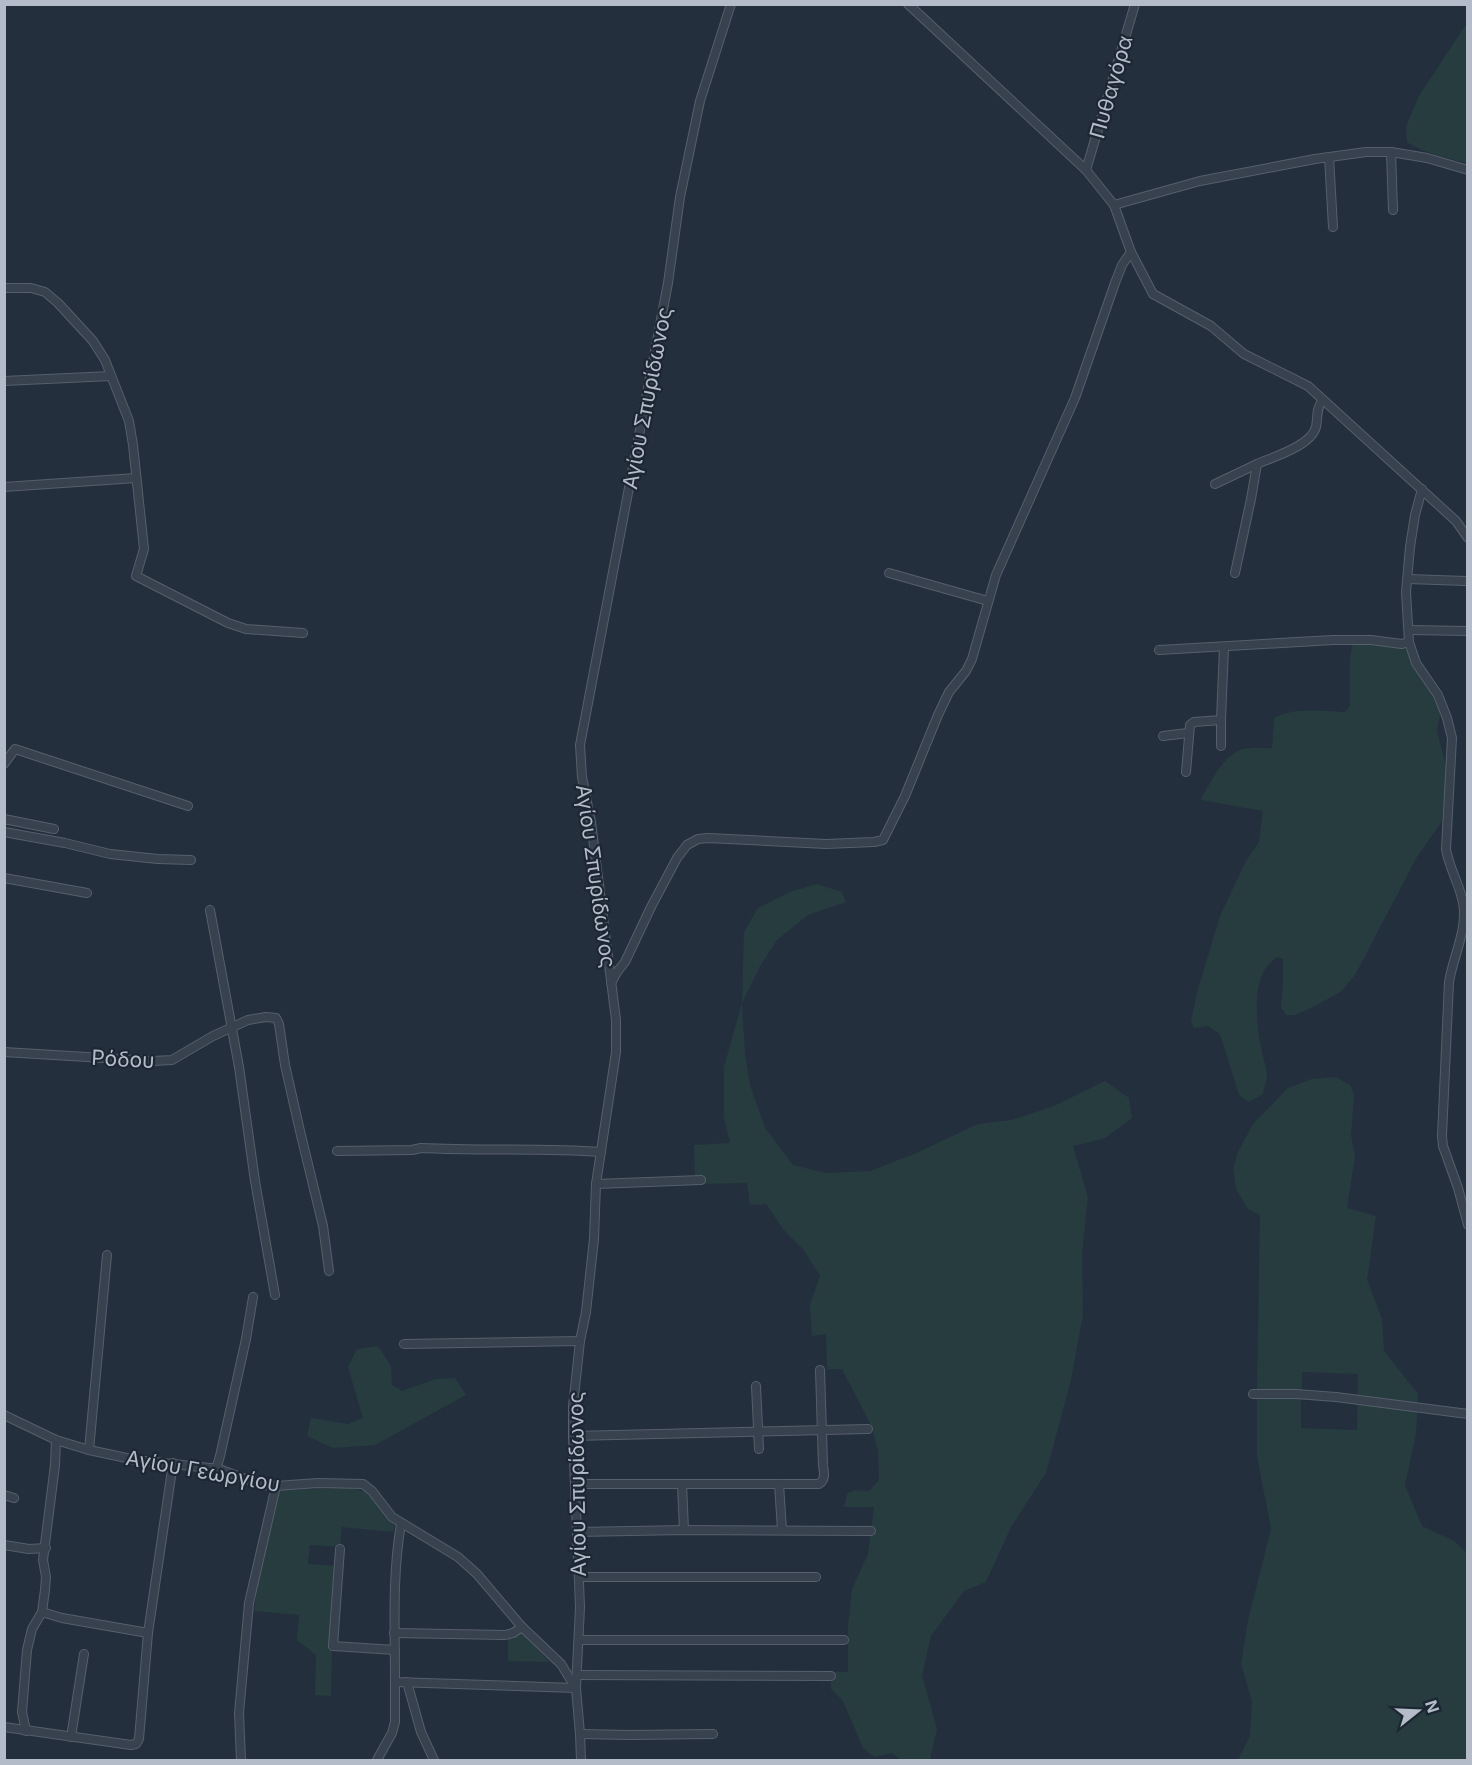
<svg xmlns="http://www.w3.org/2000/svg" width="1472" height="1765" viewBox="0 0 1472 1765" font-family="Inter,sans-serif">
<style>
.green{fill:#263c3f}
.lines{fill:none;stroke-linecap:round;stroke-linejoin:round}
.minor-casing{stroke:#565f6c;stroke-width:10}
.minor{stroke:#38414e;stroke-width:8}
.labels{text-anchor:middle;dominant-baseline:central;stroke-width:4.5;stroke-linejoin:round;paint-order:stroke}
.street-label{font-size:21px;fill:#b4bcc9;stroke:#1d2633}
</style>
<rect width="100%" height="100%" fill="#242f3e"/>
<!-- green -->
<g class="green">
<path d="M1467 23V163C1446 158 1426 154 1407 142L1406 126 1419 96Z"/>
<path d="M1353 642 1382 644 1406 648 1414 666 1434 693 1441 710 1437 730 1447 771 1442 821 1417 857 1355 975 1342 991 1315 1006 1295 1015H1286L1281 1007 1283 987V959L1278 957C1251 971 1256 1017 1260 1043 1262 1054 1266 1065 1267 1076 1267 1081 1264 1088 1263 1094L1249 1102 1239 1095 1220 1034 1208 1026 1194 1028 1191 1022 1197 992 1220 916 1246 861 1259 842 1263 811 1201 800C1209 784 1224 754 1243 749 1252 747 1263 749 1272 748L1274 718C1294 707 1322 711 1345 712L1350 706V658Z"/>
<path d="M817 884 842 892 846 902 808 915 777 940 760 966 742 1003 745 1054 750 1085 765 1128 793 1165 826 1173 870 1171 914 1154 978 1124 1012 1120 1054 1106 1105 1081 1129 1098 1132 1118 1105 1138 1073 1146 1088 1197 1082 1255 1083 1315 1071 1380 1046 1473 1011 1527 986 1582 964 1591 931 1636 922 1675 937 1729 930 1760H901L892 1753 874 1757 863 1748 843 1701 831 1689V1672H848V1625L852 1589 868 1554 874 1507H844L847 1494 855 1490 869 1491 879 1480 878 1451 871 1425 842 1369H827L826 1334 812 1336 810 1304 820 1276 803 1249 783 1229 766 1204 750 1205 747 1183 695 1184 694 1145 730 1143 724 1118V1067L742 1003 744 932 758 908 790 892Z"/>
<path d="M1336 1077 1350 1085 1354 1096 1351 1135 1355 1156 1347 1208 1376 1216 1367 1280 1382 1319 1384 1351 1418 1394 1416 1434 1405 1485 1422 1526 1454 1541 1467 1553V1760H1238L1250 1736 1252 1701 1241 1664 1248 1620 1271 1529 1257 1456V1398L1301 1397V1428L1357 1430 1358 1374 1302 1372V1389L1257 1390 1260 1215 1248 1209 1236 1189 1233 1169 1238 1152 1253 1124 1288 1088 1312 1079Z"/>
<path d="M378 1346 391 1366 392 1385 402 1391 436 1379 455 1378 466 1395 375 1445 333 1448 307 1436 311 1418 348 1424 363 1418 348 1367 357 1349Z"/>
<path d="M352 1488 365 1492 378 1504 384 1515 395 1525 393 1532 342 1527 340 1547 310 1545 308 1564 338 1566 333 1614 331 1696 315 1695 316 1655 297 1640 299 1615 254 1611 258 1582 280 1490Z"/>
<path d="M522 1633 550 1662 508 1661V1638Z"/>
</g>
<g class="lines">
<!-- minor casing -->
<g class="minor-casing">
<g id="minor">
<path d="M908 4 1086 170 1114 205 1131 252 1153 294 1211 326 1244 354 1308 386 1456 521 1468 538"/>
<path d="M1391 152 1393 210"/>
<path d="M1329 157 1333 227"/>
<path d="M1086 170 1135 4"/>
<path d="M1114 205 1200 181 1315 159 1366 152H1391L1427 158 1468 170"/>
<path d="M4 288H31L45 292 58 303 93 341 105 360 129 421 133 445 144 549 136 576 228 623 246 629 303 633"/>
<path d="M4 381 111 376"/>
<path d="M1215 484 1257 464"/>
<path d="M4 487 136 478"/>
<path d="M1422 489 1415 515 1410 547 1406 592 1409 642 1416 663 1438 695 1447 718 1452 738 1446 849C1449 868 1460 885 1463 903 1468 929 1453 957 1449 982L1442 1136 1443 1146 1458 1188 1468 1225"/>
<path d="M889 573 988 601"/>
<path d="M1235 573 1251 499 1257 464C1273 457 1311 446 1316 427 1318 417 1316 407 1323 400"/>
<path d="M1408 579 1466 581"/>
<path d="M1409 630 1467 631"/>
<path d="M1159 650 1333 640H1371L1402 644 1409 642"/>
<path d="M1163 736 1188 733"/>
<path d="M1221 746V720"/>
<path d="M4 764 15 749 188 806"/>
<path d="M1186 772 1190 725 1194 722 1221 720 1224 647"/>
<path d="M4 819 54 829"/>
<path d="M4 832 65 843 110 854 158 859 191 860"/>
<path d="M4 878 87 893"/>
<path d="M210 910 239 1067 255 1181 275 1295"/>
<path d="M611 983 617 972 625 962 651 907 677 858 687 845 698 839 708 838 826 844 874 842 883 840 905 796 938 715 949 692 966 671 972 659 996 575 1075 398 1115 283 1122 265 1131 252"/>
<path d="M4 1052 153 1061 172 1060 213 1036 248 1020 266 1017 276 1018 279 1024 285 1065 300 1131 323 1226 329 1271"/>
<path d="M337 1151 412 1150 421 1148C481 1151 541 1148 601 1152"/>
<path d="M596 1184 701 1180"/>
<path d="M404 1344 580 1341"/>
<path d="M756 1386 759 1449"/>
<path d="M1253 1394H1296L1336 1397 1468 1414"/>
<path d="M4 1415 56 1440 89 1450 136 1460 219 1469 262 1485 276 1486 318 1483 363 1484 372 1491 392 1517 458 1557 477 1574 522 1627 561 1664 575 1687"/>
<path d="M573 1436 868 1429"/>
<path d="M89 1450 107 1255"/>
<path d="M216 1469 220 1456 246 1339 253 1297"/>
<path d="M575 1484H819C826 1479 824 1473 823 1465L820 1370"/>
<path d="M682 1484 684 1530"/>
<path d="M779 1484 782 1530"/>
<path d="M4 1495 14 1498"/>
<path d="M401 1524C392 1576 395 1629 395 1682L576 1688"/>
<path d="M577 1532 684 1530 871 1531"/>
<path d="M4 1545 29 1549 46 1548"/>
<path d="M340 1549 333 1646 395 1650"/>
<path d="M579 1577H816"/>
<path d="M42 1612 62 1618 148 1633"/>
<path d="M394 1633 505 1635 513 1633 522 1627"/>
<path d="M579 1640H844"/>
<path d="M577 1675 831 1676"/>
<path d="M407 1682 421 1732 434 1760"/>
<path d="M4 1727 131 1745 136 1744 139 1739 148 1633 173 1463"/>
<path d="M26 1731 22 1712 27 1650 32 1629 42 1612 45 1590 46 1577 43 1560 55 1465 56 1440"/>
<path d="M580 1734 629 1735 713 1734"/>
<path d="M71 1737 84 1654"/>
<path d="M241 1760 239 1713 249 1603 276 1486"/>
<path d="M377 1760 392 1733 395 1722V1682"/>
<path d="M581 1760 580 1734 576 1688 580 1607 573 1436V1406L580 1341 586 1312 594 1239 596 1184 616 1052V1020L591 822 582 777 580 745 668 283 680 197 700 101 731 4"/>
</g>
</g>
<!-- minor -->
<use href="#minor" class="minor"/>
</g>
<g class="labels">
<!-- street labels -->
<g class="street-label">
<text transform="translate(1111 87) rotate(-74)">Πυθαγόρα</text>
<text transform="translate(647 398) rotate(-79)">Αγίου Σπυρίδωνος</text>
<text transform="translate(596 876) rotate(82)">Αγίου Σπυρίδωνος</text>
<text transform="translate(123 1059) rotate(3)">Ρόδου</text>
<text transform="translate(203 1471) rotate(10)">Αγίου Γεωργίου</text>
<text transform="translate(577 1484) rotate(-91)">Αγίου Σπυρίδωνος</text>
</g>
</g>
<!-- border -->
<rect width="1472" height="1765" fill="none" stroke="#b4bcc9" stroke-width="12"/>
<!-- north arrow -->
<g transform="translate(1418 1711) rotate(72)" stroke="#1d2633" stroke-width="4.5" paint-order="stroke">
<path d="M0-4.5L10 22L0 15L-10 22Z" fill="#b4bcc9"/>
<text y="-9" font-size="16" font-weight="bold" text-anchor="middle" fill="#b4bcc9">N</text>
</g>
</svg>
